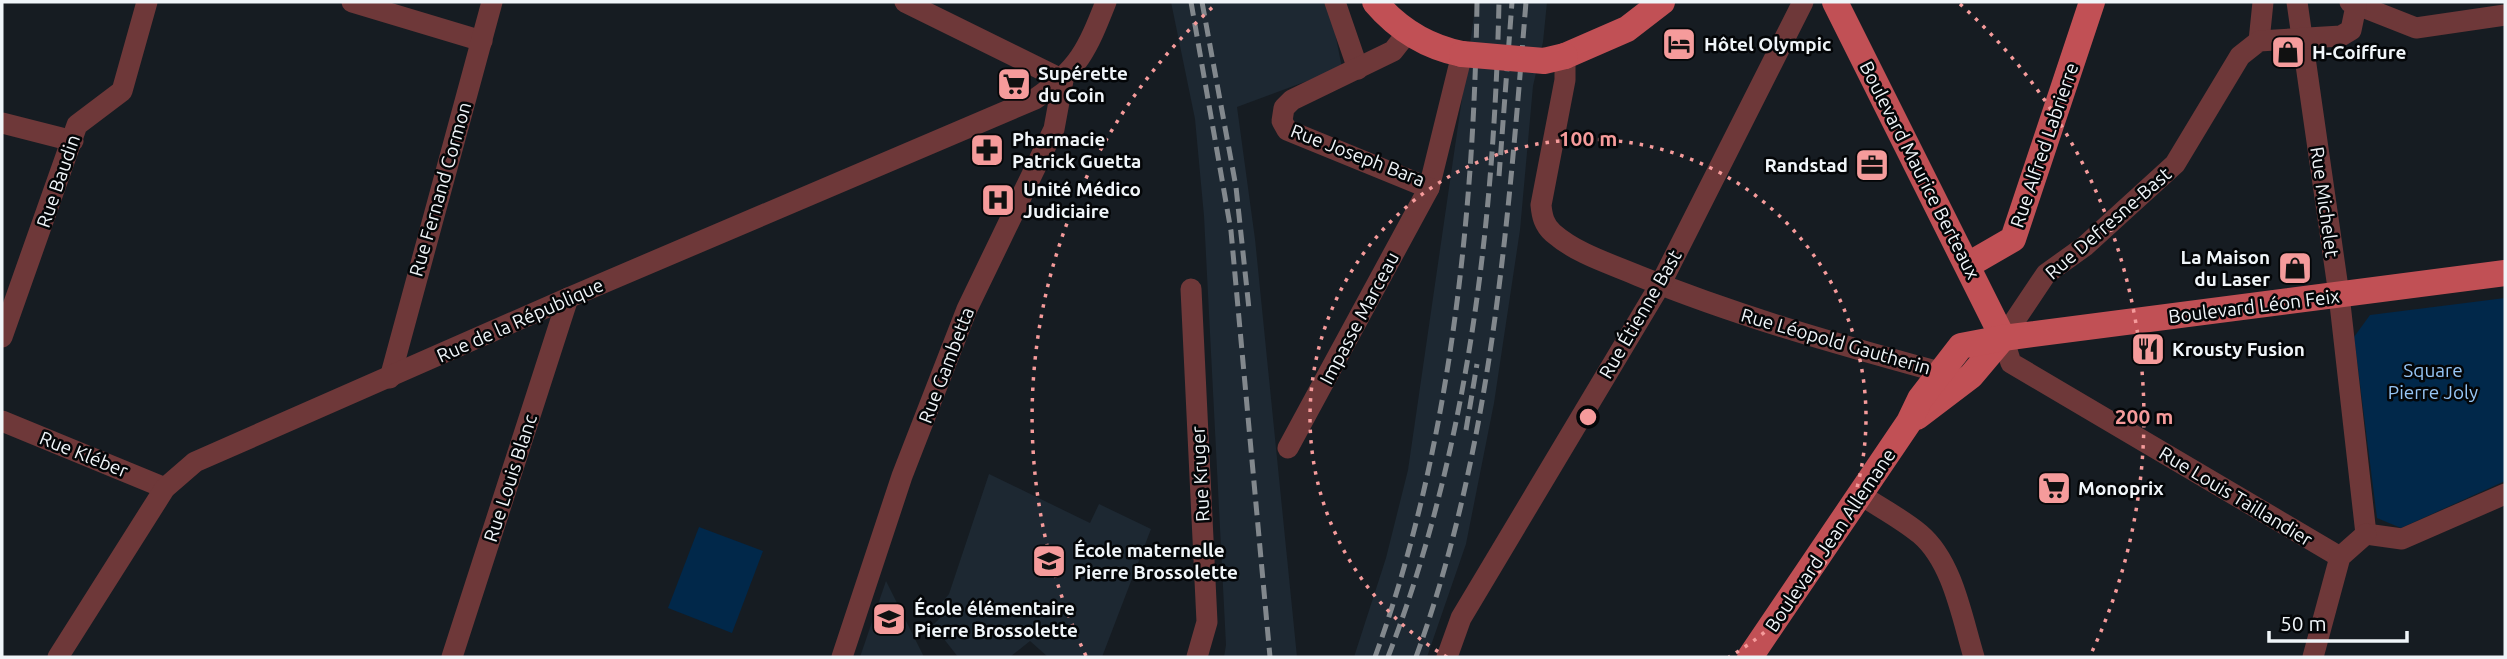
<svg xmlns="http://www.w3.org/2000/svg" width="2507" height="659" viewBox="0 0 2507 659" font-family="Ubuntu,sans-serif">
<style>
.built{fill:#1d2832}
.green{fill:#01284a}
.lines{fill:none;stroke-linecap:round;stroke-linejoin:round}
.minor{stroke:#6e3839;stroke-width:21}
.major{stroke:#c15055;stroke-width:26}
.rail{stroke:#82888d;stroke-width:5;stroke-dasharray:14 7;stroke-linecap:butt}
.major-bridge{stroke:#c15055;stroke-width:26}
.ring{fill:none;stroke:#f59b9b;stroke-width:3.5;stroke-dasharray:3.5 7}
.labels{text-anchor:middle;dominant-baseline:central;stroke-width:5;stroke-linejoin:round;paint-order:stroke}
.poi-label{font-size:19px;font-weight:bold;fill:#f0f5f9;stroke:#040608;text-anchor:start}
.street-label{font-size:19px;fill:#f0f5f9;stroke:#040608}
.park-label{font-size:19px;fill:#97c6f6;stroke:#040608}
.centre{fill:#f59b9b;stroke:#040608;stroke-width:3.5}
.ring-label{font-size:21px;text-anchor:middle;font-weight:bold;fill:#f59b9b;stroke:#040608;stroke-width:5;stroke-linejoin:round;paint-order:stroke}
</style>
<rect width="100%" height="100%" fill="#161c22"/>
<!-- built -->
<g class="built">
<path d="M1171 2H1329L1342 68 1237 107 1255 239 1297 657H1224L1226 645 1204 216 1195 119Z"/>
<path d="M1476 2H1547L1543 42 1533 86 1520 230 1494 403 1466 544 1427 657H1354L1386 558 1408 470Z"/>
<path d="M989 474 1090 523 1099 504 1151 529 1102 657H1048L1030 641 1010 657H958L933 625 940 618 936 609 949 594Z"/>
<path d="M886 581 924 657H860Z"/>
</g>
<!-- green -->
<g class="green">
<path d="M2505 298V481L2401 528 2377 518 2354 337 2370 315Z"/>
<path d="M699 527 763 551 732 633 668 608Z"/>
</g>
<g class="lines">
<!-- minor -->
<g class="minor">
<path d="M352 2 482 41"/>
<path d="M905 2 1063 80"/>
<path d="M1335 2 1358 69"/>
<path d="M2297 2 2339 295 2366 534"/>
<path d="M2350 2 2416 28 2505 15"/>
<path d="M1408 32 1393 51 1292 100 1284 108 1282 121 1287 130 1429 188 1462 54"/>
<path d="M2259 41 2263 2"/>
<path d="M1565 56V80L1541 205C1542 216 1544 225 1553 233 1577 254 1611 264 1639 276 1737 316 1837 344 1939 372"/>
<path d="M2 123 73 141"/>
<path d="M1191 289 1207 622 1197 657"/>
<path d="M2 337 77 125 122 91 147 2"/>
<path d="M390 378 492 2"/>
<path d="M2 421 165 488"/>
<path d="M1288 448 1429 188"/>
<path d="M1861 495C1881 508 1902 519 1920 534 1953 562 1962 618 1974 657"/>
<path d="M2366 534 2402 539 2505 494"/>
<path d="M2340 557 2011 363 2003 338 2046 274 2085 246 2175 164 2240 56 2259 41 2341 36 2351 30 2356 6"/>
<path d="M58 657 165 488 195 462 568 298 1035 99C1079 69 1087 50 1106 2"/>
<path d="M452 657 568 298"/>
<path d="M842 657 902 476 967 309 1054 129 1063 80"/>
<path d="M1447 657 1461 618 1660 285 1803 2"/>
<path d="M2313 657 2340 557 2366 534"/>
</g>
<!-- major -->
<g class="major">
<path d="M1375 2C1398 29 1427 47 1462 54"/>
<path d="M1835 2 2003 338"/>
<path d="M1565 56 1627 29 1662 2"/>
<path d="M1968 265 2013 239 2092 2"/>
<path d="M1917 417 1971 376 2003 338"/>
<path d="M1750 657 1909 422 1920 399 1961 346 2003 338 2505 273"/>
</g>
<!-- rail -->
<g class="rail">
<path d="M1191 2 1231 231 1270 657"/>
<path d="M1202 2 1236 187 1249 309"/>
<path d="M1499 176 1512 2"/>
<path d="M1466 430 1477 364"/>
<path d="M1375 657C1449 454 1474 218 1477 2"/>
<path d="M1388 657C1468 450 1494 223 1499 2"/>
<path d="M1416 657C1492 448 1508 222 1526 2"/>
</g>
<!-- major-bridge -->
<path class="major-bridge" d="M1462 54 1544 61 1565 56"/>
</g>
<!-- distance rings -->
<g class="ring">
<path d="M1447 657A278 278 0 1 1 1729 657"/>
<path d="M1086 656A556 556 0 0 1 1216 4M1960 4A556 556 0 0 1 2090 656"/>
</g>
<!-- icons -->
<defs>
<g id="hotel-square" transform="scale(1.75)"><rect x="-9" y="-9" width="18" height="18" rx="4" fill="#f59b9b" stroke="#040608"/><path d="M-6-4.5h1.5V1H6V5H4.5V3h-9V5H-6ZM-4 0a1.8 1.8 0 1 1 3.6 0ZM.5 0V-2.5h3Q6-2.5 6 0Z" fill="#111"/></g>
<g id="shop-square" transform="scale(1.75)"><rect x="-9" y="-9" width="18" height="18" rx="4" fill="#f59b9b" stroke="#040608"/><path d="M-5-2.5h2.3a2.7 3.5 0 0 1 5.4 0H5L5.5 6h-11ZM-1.5-2.5h3a1.5 2.3 0 0 0-3 0Z" fill="#111"/></g>
<g id="supermarket-square" transform="scale(1.75)"><rect x="-9" y="-9" width="18" height="18" rx="4" fill="#f59b9b" stroke="#040608"/><path d="M-6-5.5h2.5l.6 2H6L4.5 2H-2.5L-4.4-4H-6ZM-1.5 3.2a1.3 1.3 0 1 0 .1 0ZM3 3.2a1.3 1.3 0 1 0 .1 0Z" fill="#111"/></g>
<g id="pharmacy-square" transform="scale(1.75)"><rect x="-9" y="-9" width="18" height="18" rx="4" fill="#f59b9b" stroke="#040608"/><path d="M-2-6h4v4h4v4h-4v4h-4v-4h-4v-4h4Z" fill="#111"/></g>
<g id="office-square" transform="scale(1.75)"><rect x="-9" y="-9" width="18" height="18" rx="4" fill="#f59b9b" stroke="#040608"/><path d="M-6-3h4V-5.5h4V-3h4V5H-6ZM-1-4.5V-3h2v-1.5ZM-6 0V1H6V0Z" fill="#111"/></g>
<g id="hospital-square" transform="scale(1.75)"><rect x="-9" y="-9" width="18" height="18" rx="4" fill="#f59b9b" stroke="#040608"/><path d="M-5-5h3v3.5h4V-5h3V5h-3V1.5h-4V5h-3Z" fill="#111"/></g>
<g id="restaurant-square" transform="scale(1.75)"><rect x="-9" y="-9" width="18" height="18" rx="4" fill="#f59b9b" stroke="#040608"/><path d="M-5-6h1v4h1v-4h1v4h1v-4h1v5L-1.5 .5V6h-2V.5L-5-1ZM5-6V6H3V1.5H1.5Q1.5-4 5-6Z" fill="#111"/></g>
<g id="school-square" transform="scale(1.75)"><rect x="-9" y="-9" width="18" height="18" rx="4" fill="#f59b9b" stroke="#040608"/><path d="M0-5L7-2L0 1L-7-2ZM-4 1L0 2.5L4 1V4Q0 6-4 4Z" fill="#111"/></g>
</defs>
<g fill-rule="evenodd">
<use href="#hotel-square" x="1679" y="44"/>
<use href="#shop-square" x="2288" y="52"/>
<use href="#supermarket-square" x="1014" y="84"/>
<use href="#pharmacy-square" x="987" y="150"/>
<use href="#office-square" x="1872" y="165"/>
<use href="#hospital-square" x="998" y="200"/>
<use href="#shop-square" x="2295" y="268"/>
<use href="#restaurant-square" x="2148" y="349"/>
<use href="#supermarket-square" x="2054" y="488"/>
<use href="#school-square" x="1049" y="561"/>
<use href="#school-square" x="889" y="619"/>
</g>
<g class="labels">
<!-- poi labels -->
<g class="poi-label">
<text x="1704" y="44">Hôtel Olympic</text>
<text x="2312" y="52">H-Coiffure</text>
<text x="1038" y="73">Supérette<tspan x="1038" dy="22">du Coin</tspan></text>
<text x="1012" y="139">Pharmacie<tspan x="1012" dy="22">Patrick Guetta</tspan></text>
<text x="1848" y="165" text-anchor="end">Randstad</text>
<text x="1023" y="189">Unité Médico<tspan x="1023" dy="22">Judiciaire</tspan></text>
<text x="2270" y="257" text-anchor="end">La Maison<tspan x="2270" dy="22">du Laser</tspan></text>
<text x="2172" y="349">Krousty Fusion</text>
<text x="2078" y="488">Monoprix</text>
<text x="1074" y="550">École maternelle<tspan x="1074" dy="22">Pierre Brossolette</tspan></text>
<text x="914" y="608">École élémentaire<tspan x="914" dy="22">Pierre Brossolette</tspan></text>
</g>
<!-- street labels -->
<g class="street-label">
<text transform="translate(2044 145) rotate(-71)">Rue Alfred Labrierre</text>
<text transform="translate(1358 155) rotate(21)">Rue Joseph Bara</text>
<text transform="translate(1920 170) rotate(63)">Boulevard Maurice Berteaux</text>
<text transform="translate(58 181) rotate(-71)">Rue Baudin</text>
<text transform="translate(440 189) rotate(-74)">Rue Fernand Cormon</text>
<text transform="translate(2325 202) rotate(82)">Rue Michelet</text>
<text transform="translate(2108 223) rotate(-41)">Rue Defresne-Bast</text>
<text transform="translate(2254 306) rotate(-7)">Boulevard Léon Feix</text>
<text transform="translate(1640 314) rotate(-60)">Rue Étienne Bast</text>
<text transform="translate(1359 318) rotate(-62)">Impasse Marceau</text>
<text transform="translate(520 320) rotate(-24)">Rue de la République</text>
<text transform="translate(1836 341) rotate(16)">Rue Léopold Gautherin</text>
<text transform="translate(946 365) rotate(-69)">Rue Gambetta</text>
<text transform="translate(84 454) rotate(22)">Rue Kléber</text>
<text transform="translate(1200 474) rotate(-93)">Rue Kruger</text>
<text transform="translate(510 478) rotate(-72)">Rue Louis Blanc</text>
<text transform="translate(2236 496) rotate(31)">Rue Louis Taillandier</text>
<text transform="translate(1830 540) rotate(-56)">Boulevard Jean Allemane</text>
</g>
<!-- park labels -->
<g class="park-label">
<text x="2433" y="370">Square<tspan x="2433" dy="22">Pierre Joly</tspan></text>
</g>
</g>
<circle cx="1588" cy="417" r="10" class="centre"/>
<g class="ring-label">
<text x="1588" y="146">100 m</text>
<text x="2144" y="424">200 m</text>
</g>
<!-- border -->
<rect width="2507" height="659" fill="none" stroke="#f0f5f9" stroke-width="7"/>
<!-- scale -->
<path d="M2269 631v10h138v-10" fill="none" stroke="#f0f5f9" stroke-width="3.5"/>
<text x="2280" y="631" font-size="21" fill="#f0f5f9" stroke="#040608" stroke-width="5" paint-order="stroke">50 m</text>
</svg>
